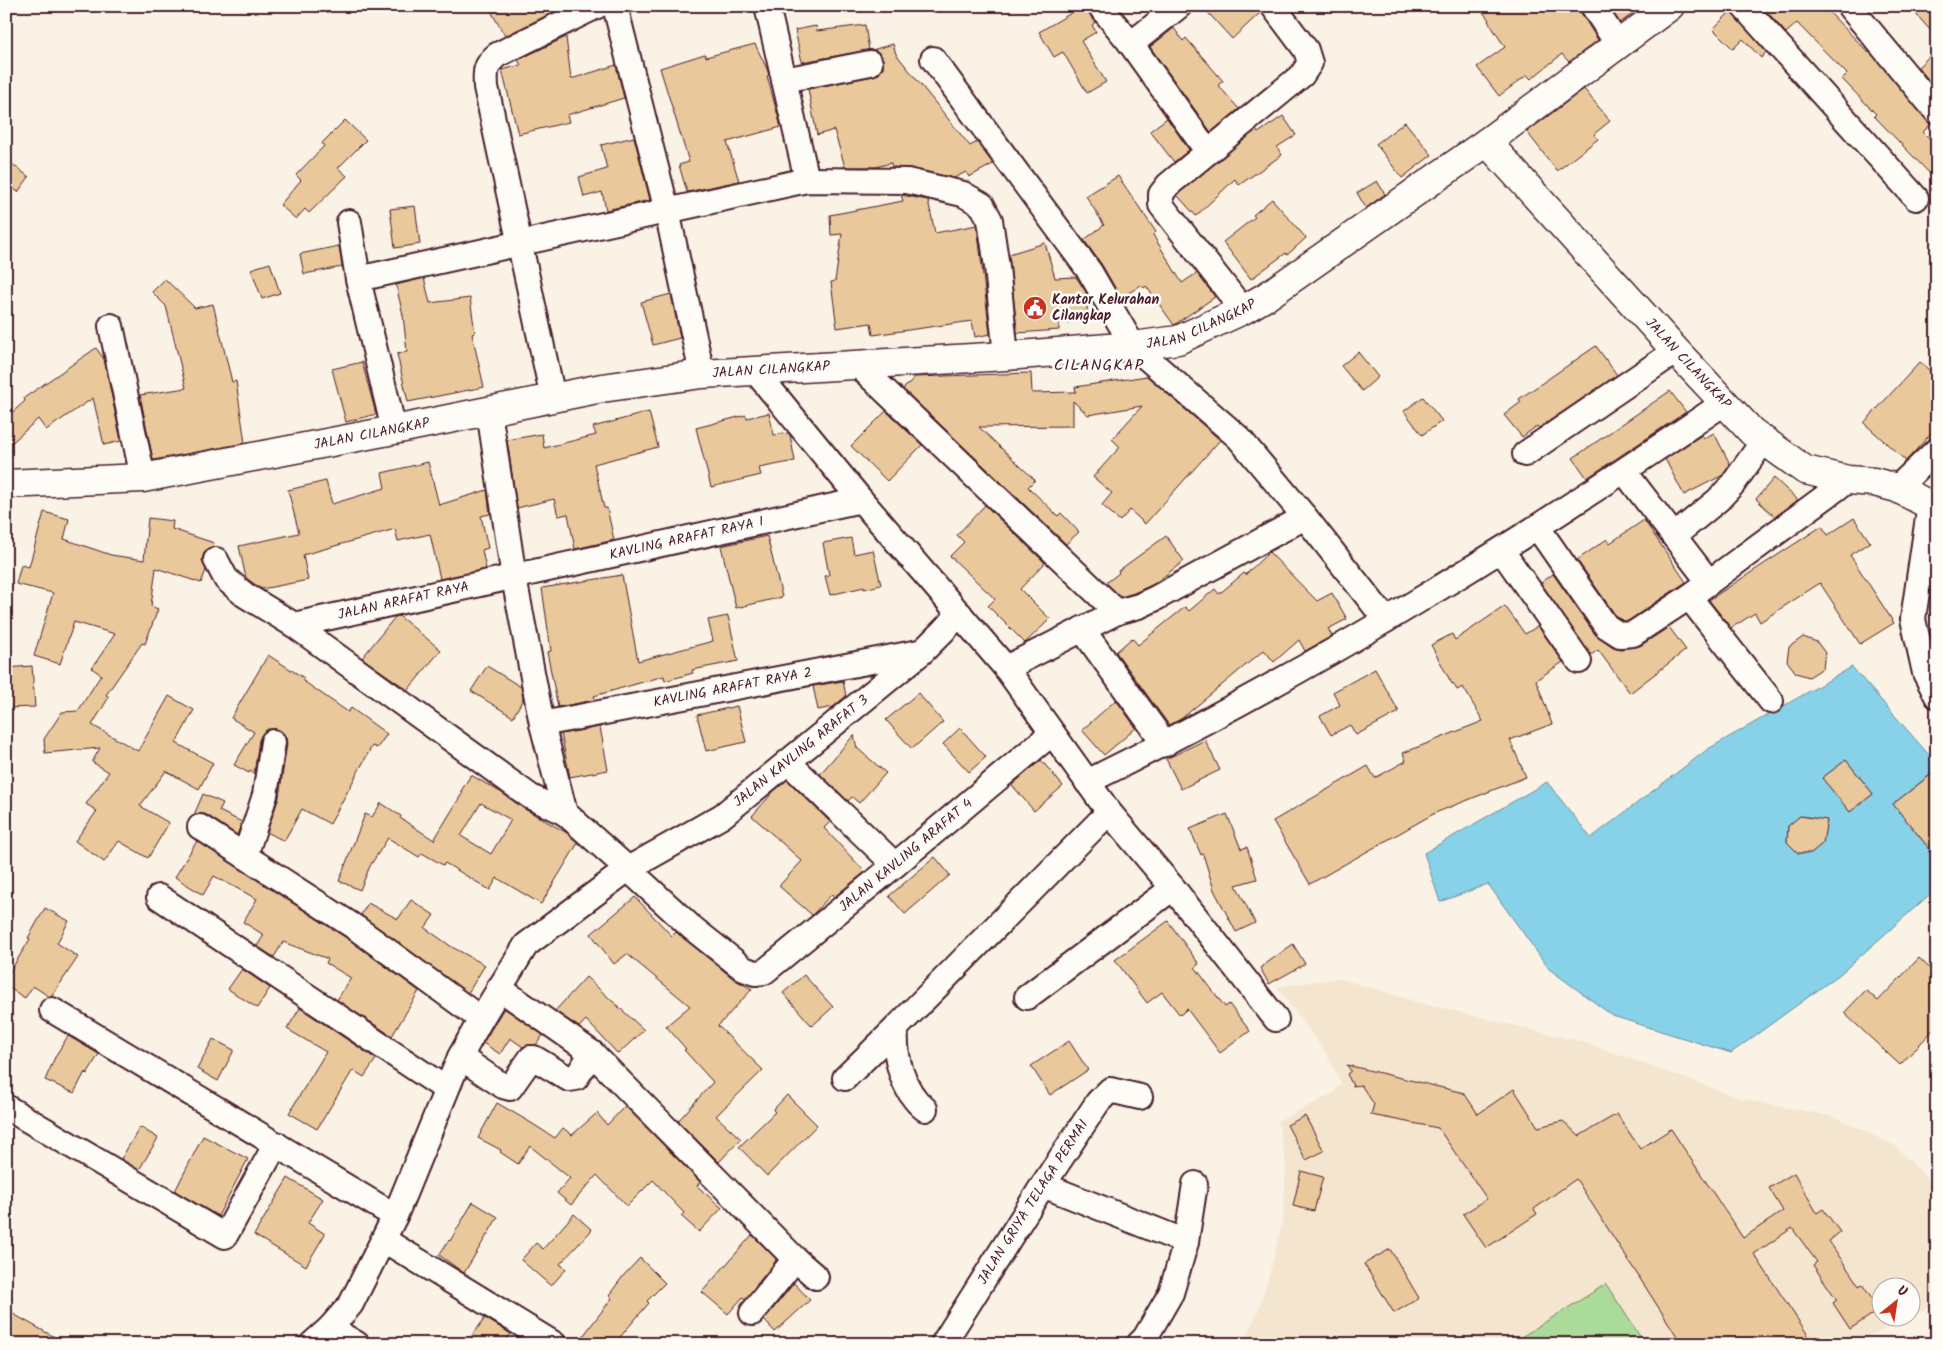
<svg xmlns="http://www.w3.org/2000/svg" width="1943" height="1350" viewBox="0 0 1943 1350" font-family="Kalam,sans-serif">
<style>
.built{fill:#f4e5cf}
.green{fill:#abdb9a;stroke:#7a7d62}
.water{fill:#88d2e9;stroke:#6f8a9d;fill-rule:evenodd}
.lines{fill:none;stroke-linecap:round;stroke-linejoin:round}
.stream{stroke:#6f8a9d;stroke-width:7}
.building{fill:#e9c89b;stroke:#4a1f2b;fill-rule:evenodd}
.minor-casing{stroke:#4a1f2b;stroke-width:28}
.tertiary-casing{stroke:#4a1f2b;stroke-width:31}
.minor{stroke:#fdfcf7;stroke-width:24}
.tertiary{stroke:#fdfcf7;stroke-width:28}
.labels{text-anchor:middle;dominant-baseline:central;stroke-width:5;stroke-linejoin:round;paint-order:stroke}
.poi-label{font-size:14px;font-weight:bold;fill:#4a1f2b;stroke:#fdfcf7;text-anchor:start}
.street-label{font-size:14px;fill:#4a1f2b;stroke:#fdfcf7}
.quarter-label{font-size:16px;letter-spacing:1px;fill:#4a1f2b;stroke:#fdfcf7}
</style>
<rect width="100%" height="100%" fill="#f9f2e5"/>
<filter id="ink" filterUnits="userSpaceOnUse"><feTurbulence type="fractalNoise" baseFrequency=".02" numOctaves="2"/><feDisplacementMap in="SourceGraphic" scale="10" xChannelSelector="R" yChannelSelector="G"/><feConvolveMatrix kernelMatrix="1 2 1 2 8 2 1 2 1" color-interpolation-filters="sRGB"/></filter>
<g filter="url(#ink)">
<!-- built -->
<path class="built" d="M1338 978 1417 1002 1583 1042 1743 1099 1835 1117 1895 1146 1937 1189V1302L1911 1317 1910 1288H1880V1318H1909L1852 1344H1645L1606 1284 1518 1339 1521 1344H1243L1257 1314 1271 1269 1283 1219 1286 1165 1278 1121 1334 1093 1341 1083 1326 1053 1277 987Z"/>
<!-- green -->
<path class="green" d="M1606 1284 1645 1344H1521L1518 1339Z"/>
<!-- water -->
<path class="water" d="M1852 667 1937 764V779L1932 773 1893 804 1928 847 1937 841V888L1840 974 1731 1053 1613 1016 1549 969 1488 884 1440 902 1424 853 1547 782 1591 838 1708 749ZM1846 760 1873 794 1850 812 1823 778ZM1800 816 1815 818 1825 830 1811 853H1798L1787 842 1788 826Z"/>
<g class="lines">
<!-- stream -->
<path class="stream" d="M1897 1344 1899 1343"/>
</g>
<!-- building -->
<g class="building">
<path d="M488 6H561L562 8 505 36Z"/>
<path d="M1083 6H1087L1089 14 1096 22 1092 25 1096 32 1081 41 1106 82 1087 93 1063 52 1054 57 1039 32Z"/>
<path d="M1202 6H1259L1261 12 1232 39Z"/>
<path d="M1478 6H1579L1581 13 1598 40 1569 62 1562 54 1531 79 1527 75 1499 96 1477 67 1505 47 1488 21 1489 20Z"/>
<path d="M1609 6H1643L1620 23Z"/>
<path d="M1762 6H1823L1869 53 1870 52 1931 124 1923 132 1937 146V181L1874 116 1876 114 1842 79 1847 74 1797 23 1786 33Z"/>
<path d="M1909 6H1937V38Z"/>
<path d="M1731 11 1766 52 1761 58 1743 39 1733 49 1713 29Z"/>
<path d="M865 25 869 50 802 62 795 30 816 26 817 31Z"/>
<path d="M1174 28 1183 41 1186 38 1223 81 1218 85 1239 109 1211 132 1150 47Z"/>
<path d="M566 37 571 79 616 65 624 98 567 115 569 122 518 134 502 70 521 65 518 60Z"/>
<path d="M755 44 767 69 769 75 767 76 781 127 727 142 739 181 687 192 679 165 689 162 660 68 705 54 706 57Z"/>
<path d="M893 44 896 54 970 146 977 142 993 164 969 177 966 172 954 178 910 168 892 167 891 163 876 167H845L834 130 817 135 808 89 873 76 879 74 883 68V60L880 54 872 50Z"/>
<path d="M1937 49V90L1918 67Z"/>
<path d="M1584 89 1610 121 1594 134 1598 139 1557 171 1527 132Z"/>
<path d="M1283 116 1296 135 1277 147 1282 155 1239 185 1235 179 1196 216 1177 195 1256 130 1258 133Z"/>
<path d="M1167 118 1189 150 1174 162 1150 131Z"/>
<path d="M345 120 366 140 338 168 347 176 309 213 305 209 296 219 280 205 301 180 296 175 324 146 322 143Z"/>
<path d="M1405 122 1432 155 1402 178 1376 144Z"/>
<path d="M634 137 650 200 606 210 602 192 584 197 579 177 607 169 601 145Z"/>
<path d="M6 159 29 177 18 192 6 183Z"/>
<path d="M1118 176 1156 232 1153 235 1182 283 1197 273 1215 297 1174 325 1146 286 1144 288 1141 285 1121 298 1102 265 1084 240 1104 225 1086 196Z"/>
<path d="M1377 181 1385 194 1366 208 1357 193Z"/>
<path d="M901 195 928 200 935 233 977 225 990 334 975 337 972 321 873 335 871 323 837 328 831 282 835 281 842 234 831 235 830 215 903 201Z"/>
<path d="M1272 199 1306 238 1287 255 1286 253 1251 279 1223 242 1255 217 1253 215Z"/>
<path d="M415 206 420 244 395 248 390 209Z"/>
<path d="M1045 243 1055 278 1076 277 1086 292 1088 321 1059 323V330L1017 333 1009 254Z"/>
<path d="M339 246 342 267 304 274 300 254Z"/>
<path d="M270 263 280 293 262 299 251 269Z"/>
<path d="M424 278 430 303 470 298 475 333 472 334 484 387 408 402 397 354 407 352 403 315 396 285Z"/>
<path d="M165 279 195 308 213 304 232 382 236 381 245 443 153 460 140 395 186 388 166 306 152 292Z"/>
<path d="M671 294 680 338 653 345 641 302Z"/>
<path d="M1596 346 1617 375 1539 428 1537 426 1522 437 1504 415 1521 402 1519 399Z"/>
<path d="M96 348 104 359 121 441 104 445 93 398 46 430 38 419 6 448V418L25 401 24 398Z"/>
<path d="M1358 352 1378 377 1362 391 1341 366Z"/>
<path d="M362 362 376 414 346 422 332 369Z"/>
<path d="M1920 362 1937 377V427L1906 461 1864 423Z"/>
<path d="M1031 373 1032 393 1076 392 1075 387 1147 376 1220 440 1145 524 1130 510 1120 521 1102 505 1112 493 1093 477 1120 447 1112 439 1142 406 1088 415 1073 401V426L979 427 1035 480 1028 487 1058 516 1061 513 1079 532 1066 544 903 389 915 377Z"/>
<path d="M1670 391 1686 412 1587 478 1573 458Z"/>
<path d="M1423 397 1442 421 1422 435 1404 411Z"/>
<path d="M886 411 922 445 887 481 851 446Z"/>
<path d="M649 412 658 447 594 464 604 508H607L614 540 575 549 568 514 558 516 554 499 517 508 507 440 542 434 544 448 596 435 593 427Z"/>
<path d="M769 413 774 435 788 433 790 435 795 461 759 468 761 475 711 487 696 428 746 415 747 418Z"/>
<path d="M1714 433 1730 464 1723 475 1684 495 1665 459 1702 435 1704 438Z"/>
<path d="M428 462 439 505 487 490 490 514 481 516 488 548 482 550 486 569 440 579 430 534 398 541 395 529 303 555 308 580 262 589 246 578 239 546 299 533 288 490 326 481 332 504 385 488 382 473Z"/>
<path d="M1774 478 1798 500 1775 517 1756 499Z"/>
<path d="M985 505 1045 563 1020 589 1050 619 1025 643 988 606 995 599 950 556 964 542 957 535Z"/>
<path d="M44 512 69 519 64 539 111 555 144 560 148 518 173 521 172 529 214 543 213 547 204 553 202 560 206 570 201 583 156 568 151 606 158 609 145 644 142 643 106 695 109 697 92 725 138 751 169 696 194 710 176 743 213 763 199 789 166 771 140 806 169 823 148 858 119 841 104 862 75 841 97 811 86 804 109 772 92 762 100 748 45 753 44 739 62 712 78 711 101 675 92 668 115 634 74 622 60 664 34 656 53 593 16 584 21 565 29 567Z"/>
<path d="M1854 518 1870 542 1850 555 1894 623 1860 644 1820 583 1760 622 1755 613 1731 628 1709 600 1822 526 1828 535Z"/>
<path d="M1644 520 1686 582 1628 621H1624L1616 616 1577 560 1607 539 1610 543Z"/>
<path d="M767 536 782 597 736 608 721 546Z"/>
<path d="M1166 536 1184 561 1154 584 1134 593 1121 597 1106 583 1119 573 1118 571Z"/>
<path d="M851 538 854 554 873 550 881 585 864 589V587L830 595 825 576 829 575 823 543Z"/>
<path d="M1269 552 1317 601 1332 593 1347 619 1328 629 1332 636 1305 651 1299 640 1274 662 1264 650 1181 719 1169 725 1116 652 1132 638 1138 645 1185 607 1189 611 1215 589 1219 594 1244 573 1245 575Z"/>
<path d="M1553 574 1595 634 1613 647 1621 649 1640 646 1669 627 1686 650 1630 693 1598 650 1591 655 1541 583Z"/>
<path d="M622 575 638 661 713 641 708 620 728 616 738 661 692 670 693 673 665 681 664 676 594 696 595 700 558 707 547 652 551 651 542 588Z"/>
<path d="M1505 606 1525 634 1538 626 1563 662 1536 680 1552 724 1510 740 1526 777 1435 813 1310 884 1273 821 1368 766 1375 778 1406 761 1403 753 1483 721 1463 687 1457 690 1453 683 1452 684 1431 645 1452 634 1455 640Z"/>
<path d="M399 616 441 650 408 690 362 658 395 617Z"/>
<path d="M1803 637 1817 642 1825 653 1823 668 1809 677 1796 673 1787 661 1789 647Z"/>
<path d="M268 655 304 678 302 680 348 712 351 708 387 734 377 748 372 746 330 824 302 809 284 841 267 832 279 797 287 744 286 737 282 732 276 729H268L263 733 259 740 254 774 250 771 249 773 234 765 254 732 231 718Z"/>
<path d="M32 666 35 707 6 708V668Z"/>
<path d="M487 666 521 687 523 699 513 717 471 691Z"/>
<path d="M1375 669 1399 712 1356 735 1350 725 1331 735 1320 716 1340 705 1333 692Z"/>
<path d="M843 681 846 696 833 707 818 710 813 686Z"/>
<path d="M918 693 943 722 912 749 886 720Z"/>
<path d="M1116 700 1136 728 1104 755 1082 730Z"/>
<path d="M737 706 746 742 706 751 697 715Z"/>
<path d="M600 727 608 770 570 777 561 734Z"/>
<path d="M960 728 986 757 969 772 943 744Z"/>
<path d="M854 735 857 748 886 773 859 803 852 797 848 801 820 774Z"/>
<path d="M1205 740 1220 770 1181 789 1166 759Z"/>
<path d="M1041 760 1063 786 1034 811 1012 785Z"/>
<path d="M1846 760 1873 794 1850 812 1822 778Z"/>
<path d="M1937 770V858L1893 804Z"/>
<path d="M471 775 502 793 523 808 567 833 578 843 541 904 497 878 490 890 445 863 443 865 422 853 419 857 388 838 370 866 360 890 339 881 365 814 372 817 381 803 401 816 400 818 434 840 463 792 461 791ZM481 803 511 820 491 854 461 836Z"/>
<path d="M787 780 830 822 824 828 865 872 834 897 832 894 812 915 779 886 802 861 752 816 774 791Z"/>
<path d="M203 794 223 803 219 811 242 822 237 835 207 815 200 813 194 815Z"/>
<path d="M1227 814 1241 849 1247 847 1257 879 1236 885 1255 923 1236 932 1214 890 1203 854 1201 855 1190 829Z"/>
<path d="M1800 816 1827 820 1823 843 1811 853H1798L1787 842 1788 826Z"/>
<path d="M197 841 348 939 419 991 392 1036 337 1000 351 978 326 963 328 959 283 942 274 957 257 946 264 935 243 922 257 899 214 876 203 895 175 877Z"/>
<path d="M935 857 950 875 905 914 889 896Z"/>
<path d="M635 897 672 936 676 932 735 980 752 989 718 1026 763 1070 716 1116 741 1139 719 1162 678 1121 713 1082 684 1050 686 1049 666 1026 690 1006 627 954 614 964 591 934Z"/>
<path d="M411 900 434 915 425 928 452 947 485 965 468 993 361 915 368 903 398 919Z"/>
<path d="M45 908 69 921 57 943 78 957 52 996 50 997 33 986 25 998 6 986V978L30 939 28 938Z"/>
<path d="M1168 921 1199 964 1195 967 1225 1007 1229 1004 1250 1031 1220 1053 1187 1009 1180 1015 1162 992 1147 1003 1115 960Z"/>
<path d="M1293 944 1305 964 1269 984 1260 968Z"/>
<path d="M1919 958 1937 975V1026L1900 1065 1844 1013 1866 990 1878 1001Z"/>
<path d="M242 969 270 988 257 1008 228 989Z"/>
<path d="M804 975 833 1007 812 1026 783 993Z"/>
<path d="M586 977 644 1030 618 1054 586 1020 579 1027 555 1011Z"/>
<path d="M300 1008 376 1059 364 1077 353 1070 317 1129 289 1113 326 1052 287 1029Z"/>
<path d="M504 1008 543 1035 536 1045 523 1047 510 1038 500 1054 483 1043Z"/>
<path d="M68 1036 99 1054 87 1074 85 1072 74 1093 45 1080 56 1055Z"/>
<path d="M213 1039 234 1050 218 1081 197 1069Z"/>
<path d="M1069 1041 1088 1070 1050 1095 1031 1066Z"/>
<path d="M1347 1065 1464 1093 1478 1114 1514 1089 1538 1127 1563 1121 1579 1136 1617 1114 1640 1149 1671 1129 1743 1238 1783 1211 1769 1188 1794 1173 1817 1213 1823 1209 1840 1232 1829 1241 1859 1286 1862 1284 1879 1310 1850 1329 1833 1303 1837 1300 1813 1265 1817 1262 1792 1228 1754 1254 1814 1344H1682L1576 1179 1534 1209 1537 1214 1486 1248 1463 1214 1487 1199 1438 1128 1371 1115 1374 1104 1361 1085 1353 1086 1347 1074 1351 1071Z"/>
<path d="M787 1095 817 1125 767 1176 739 1147 775 1112 773 1110Z"/>
<path d="M497 1103 528 1121 555 1138 563 1128 572 1135 597 1113 607 1125 625 1106 700 1182 697 1186 722 1208 699 1232 681 1216 684 1213 653 1180 627 1206 597 1175 571 1205 557 1193 570 1178 530 1146 518 1164 500 1152 501 1150 478 1138Z"/>
<path d="M1305 1116 1324 1151 1306 1160 1287 1125Z"/>
<path d="M140 1127 158 1138 139 1170 121 1159Z"/>
<path d="M203 1136 248 1159 218 1216 175 1191Z"/>
<path d="M1301 1171 1323 1177 1314 1211 1293 1206Z"/>
<path d="M288 1178 323 1199 308 1223 325 1234 306 1266 254 1235Z"/>
<path d="M473 1202 498 1217 464 1273 439 1255 449 1240 450 1241Z"/>
<path d="M574 1214 592 1230 560 1264 566 1269 551 1286 521 1260 536 1243 543 1249Z"/>
<path d="M752 1235 776 1259 775 1262 745 1299 743 1297 728 1314 702 1292Z"/>
<path d="M1390 1249 1419 1298 1394 1313 1364 1264Z"/>
<path d="M640 1258 665 1283 647 1301 649 1303 614 1344H577L612 1298 609 1295 624 1275Z"/>
<path d="M794 1283 810 1300 775 1332 764 1320Z"/>
<path d="M6 1310 67 1344H6Z"/>
<path d="M485 1318 511 1334 503 1344H466Z"/>
</g>
<g class="lines">
<!-- minor casing -->
<g class="minor-casing">
<g id="minor">
<path d="M615 6 667 211 702 374"/>
<path d="M767 6 807 180"/>
<path d="M1100 6 1131 44 1208 152 1168 185 1161 194V205L1243 310"/>
<path d="M1593 6 1618 45"/>
<path d="M1743 6 1916 198"/>
<path d="M1849 6 1937 112"/>
<path d="M1131 44 1179 6"/>
<path d="M933 59 1090 272 1133 346 1239 438 1305 517 1386 620"/>
<path d="M784 80 870 63"/>
<path d="M1208 152 1302 75 1310 63 1306 50 1273 6"/>
<path d="M349 222 358 279 394 430"/>
<path d="M358 279 807 180 907 181 963 194 982 205 990 220 997 267 1006 356"/>
<path d="M111 326 143 478"/>
<path d="M857 364 1117 612"/>
<path d="M756 372 861 500 1006 668 1109 812 1173 888 1276 1019"/>
<path d="M553 398 486 87C485 72 485 65 497 55L597 6"/>
<path d="M1525 454 1676 351"/>
<path d="M1624 471 1709 582"/>
<path d="M1897 488 1937 450"/>
<path d="M1930 504 1913 619 1925 673 1937 696"/>
<path d="M1538 528 1606 626 1620 635 1633 634 1689 597 1848 480"/>
<path d="M1674 536 1718 500 1733 484 1764 440"/>
<path d="M1502 551 1579 661"/>
<path d="M216 560 226 579 245 595 294 625 531 797 565 813"/>
<path d="M1689 597 1771 701"/>
<path id="s1" d="M960 614 922 652 722 816 628 869 691 927 744 969 755 973 764 972 895 865 1052 733"/>
<path id="s2" d="M294 625 861 500"/>
<path d="M1082 629 1165 744"/>
<path d="M1006 668 1117 612 1139 606 1156 598 1305 517"/>
<path id="s3" d="M542 724 919 652"/>
<path d="M788 762 895 865"/>
<path d="M1087 782C1310 673 1520 543 1724 403"/>
<path d="M200 827 356 928 481 1019"/>
<path d="M245 856 265 795 273 742"/>
<path d="M159 897 446 1089"/>
<path d="M499 988 592 1053 795 1259 816 1277"/>
<path d="M1027 997 1173 888"/>
<path d="M52 1010 395 1216"/>
<path d="M460 1057 503 1086 510 1088 531 1058H534L569 1079 576 1078 592 1053"/>
<path d="M845 1078 896 1028"/>
<path d="M6 1107 225 1236 276 1144"/>
<path d="M925 1109C902 1091 894 1056 896 1028L1109 812"/>
<path d="M1043 1185 1186 1242"/>
<path d="M384 1240 554 1344"/>
<path d="M752 1313 795 1259"/>
<path d="M330 1328 357 1344"/>
<path d="M312 1344 330 1328 351 1304 395 1216 460 1057 481 1019 526 945 628 869 565 813 542 724 514 578 489 411"/>
<path id="s4" d="M943 1344 1043 1185 1098 1102 1110 1090 1140 1097"/>
<path d="M1139 1344 1145 1338 1171 1293 1186 1242 1195 1184"/>
</g>
</g>
<!-- tertiary casing -->
<g class="tertiary-casing">
<g id="tertiary">
<path id="s5" d="M1487 142 1676 351 1752 432 1805 470 1848 480 1874 482 1897 488 1937 509"/>
<path id="s6" d="M6 484 143 478 394 430 602 388 702 374 1006 356 1133 346 1178 340 1243 310 1267 296 1487 142 1670 6"/>
</g>
</g>
<!-- minor -->
<use href="#minor" class="minor"/>
<!-- tertiary -->
<use href="#tertiary" class="tertiary"/>
</g>
</g>
<!-- icons -->
<defs>
<g id="civic-disc" transform="scale(1.25)"><circle r="9.5" fill="#c8321e" stroke="#fdfcf7"/><path d="M-.6-6.5H3V-4.5H.6V-3L4-1V1h2V6H-6V1h2V-1L-.6-3ZM-1.2 2.5V6h2.4V2.5Z" fill="#fff"/></g>
</defs>
<g fill-rule="evenodd">
<use href="#civic-disc" x="1035" y="308"/>
</g>
<g class="labels">
<!-- poi labels -->
<g class="poi-label">
<text x="1052" y="300">Kantor Kelurahan<tspan x="1052" dy="16">Cilangkap</tspan></text>
</g>
<!-- street labels -->
<g class="street-label">
<text stroke="none"><textPath href="#s6" startOffset="1210">JALAN CILANGKAP</textPath></text>
<text stroke="none"><textPath href="#s5" startOffset="299">JALAN CILANGKAP</textPath></text>
<text stroke="none"><textPath href="#s6" startOffset="775">JALAN CILANGKAP</textPath></text>
<text stroke="none"><textPath href="#s6" startOffset="370">JALAN CILANGKAP</textPath></text>
<text stroke="none"><textPath href="#s2" startOffset="402">KAVLING ARAFAT RAYA I</textPath></text>
<text stroke="none"><textPath href="#s2" startOffset="112">JALAN ARAFAT RAYA</textPath></text>
<text stroke="none"><textPath href="#s3" startOffset="194">KAVLING ARAFAT RAYA 2</textPath></text>
<text transform="translate(801 751) rotate(-39)">JALAN KAVLING ARAFAT 3</text>
<text stroke="none"><textPath href="#s1" startOffset="778">JALAN KAVLING ARAFAT 4</textPath></text>
<text stroke="none"><textPath href="#s4" startOffset="168">JALAN GRIYA TELAGA PERMAI</textPath></text>
</g>
<!-- quarter labels -->
<g class="quarter-label">
<text x="1099" y="365">CILANGKAP</text>
</g>
</g>
<!-- margin -->
<rect width="1943" height="1350" fill="none" stroke="#fdfcf7" stroke-width="25"/>
<rect x="12" y="12" width="1918" height="1325" fill="none" stroke="#4a1f2b" stroke-width="2" filter="url(#ink)"/>
<!-- north arrow -->
<g transform="translate(1896 1302) rotate(30)"><circle r="24" fill="#fdfcf7" stroke="#b5a4a5"/>
<path d="M0-4L9 19L0 12L-9 19Z" fill="#c8321e"/>
<text y="-8" font-size="14" font-weight="bold" text-anchor="middle" fill="#4a1f2b">U</text>
</g>
</svg>
